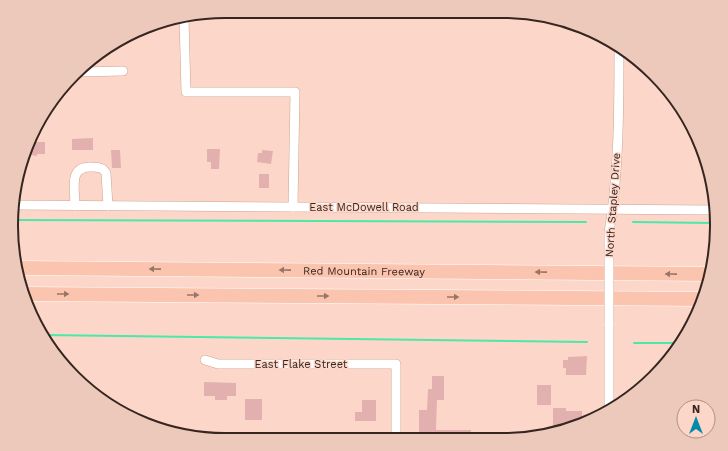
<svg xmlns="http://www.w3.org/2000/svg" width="728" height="451" viewBox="0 0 728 451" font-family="'Work Sans',sans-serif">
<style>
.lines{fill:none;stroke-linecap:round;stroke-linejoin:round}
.stream{stroke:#4be8a8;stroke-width:2}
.building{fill:#e2b1af}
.minor-casing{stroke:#cea392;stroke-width:10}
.highway-casing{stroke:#fff;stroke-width:15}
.minor{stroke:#fff;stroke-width:9}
.highway{stroke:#fbc4af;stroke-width:14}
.minor-bridge-casing{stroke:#cea392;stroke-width:10;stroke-linecap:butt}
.minor-bridge{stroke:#fff;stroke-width:9}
.oneway{fill:#997567}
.labels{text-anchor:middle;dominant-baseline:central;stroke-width:3;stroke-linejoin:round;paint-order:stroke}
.street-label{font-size:11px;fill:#37261f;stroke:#fcd7c9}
.rim{fill:none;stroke:#37261f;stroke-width:2}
</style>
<rect width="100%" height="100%" fill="#fcd7c9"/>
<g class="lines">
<!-- stream -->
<g class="stream">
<path d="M12 220 586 222"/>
<path d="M633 222 713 223"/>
<path d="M43 335 587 342"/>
<path d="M634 343H679"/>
</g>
</g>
<!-- building -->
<g class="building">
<path d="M93 138V150H72V139Z"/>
<path d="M30 142H45V154H37V156L24 154Z"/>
<path d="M207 149H220L219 169H211V162H207Z"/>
<path d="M111 150H120L121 168H112Z"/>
<path d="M262 150 273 151 271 164 257 162 258 153H262Z"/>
<rect x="259" y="174" width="10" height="14"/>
<path d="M587 356 586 375H566V368H563V360H568V357Z"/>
<path d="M432 376H444V400H437L436 430H471V439L419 438V410H427L428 389H432Z"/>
<path d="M204 382 236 383V396H227V400H215V396H204Z"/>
<rect x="537" y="385" width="14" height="20"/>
<rect x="245" y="399" width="17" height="21"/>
<path d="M362 400H376V421H355V412H362Z"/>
<path d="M553 408H566V411H582V421H576V424L553 430Z"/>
</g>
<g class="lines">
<!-- minor casing -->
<g class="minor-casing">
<g id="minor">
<path d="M184 18 186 92H295L293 207"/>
<path d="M80 72 123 71"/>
<path d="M13 205 714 210"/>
<path d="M75 206C75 188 68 166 92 167 99 167 103 168 106 173L108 206"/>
<path d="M609 233C619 172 619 109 619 47"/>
<path d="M609 324V411"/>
<path d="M205 360 218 364H396V439"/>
</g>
</g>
<!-- highway casing -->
<g class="highway-casing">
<g id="highway">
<path id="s1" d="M17 268 710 274"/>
<path d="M24 294 701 299"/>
</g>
</g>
<!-- minor -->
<use href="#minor" class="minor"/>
<!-- highway -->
<use href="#highway" class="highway"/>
<!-- minor-bridge casing -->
<g class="minor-bridge-casing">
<path id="minor-bridge" d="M609 233V324"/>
</g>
<!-- minor-bridge -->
<use href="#minor-bridge" class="minor-bridge"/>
</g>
<!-- one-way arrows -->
<defs><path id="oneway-solid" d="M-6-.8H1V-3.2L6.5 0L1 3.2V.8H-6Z"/></defs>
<g class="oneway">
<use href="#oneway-solid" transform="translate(155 269) rotate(-179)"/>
<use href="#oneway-solid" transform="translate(285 270) rotate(-179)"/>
<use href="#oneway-solid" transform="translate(541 272) rotate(-179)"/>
<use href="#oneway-solid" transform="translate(671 274) rotate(-179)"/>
<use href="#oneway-solid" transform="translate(63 294)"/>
<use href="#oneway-solid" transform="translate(193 295)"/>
<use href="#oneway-solid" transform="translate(323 296)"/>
<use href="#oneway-solid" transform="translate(453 297)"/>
</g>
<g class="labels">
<!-- street labels -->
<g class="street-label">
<text transform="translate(613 205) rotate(-86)">North Stapley Drive</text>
<text x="364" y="207">East McDowell Road</text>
<text stroke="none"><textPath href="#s1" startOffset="347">Red Mountain Freeway</textPath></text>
<text x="301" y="364">East Flake Street</text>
</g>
</g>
<!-- crop -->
<path d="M0 0H728V451H0ZM225 18H503A207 207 0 0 1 710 225V226A207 207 0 0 1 503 433H225A207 207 0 0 1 18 226V225A207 207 0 0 1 225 18Z" fill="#ecc9bb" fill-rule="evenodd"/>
<path class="rim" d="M225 18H503A207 207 0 0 1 710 225V226A207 207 0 0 1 503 433H225A207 207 0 0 1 18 226V225A207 207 0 0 1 225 18Z"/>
<!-- north arrow -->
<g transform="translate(696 419)"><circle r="19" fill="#fcd7c9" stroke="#ad9085"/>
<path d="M0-3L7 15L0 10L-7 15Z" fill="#038aaa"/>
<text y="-6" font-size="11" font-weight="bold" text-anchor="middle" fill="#37261f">N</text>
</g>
</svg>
